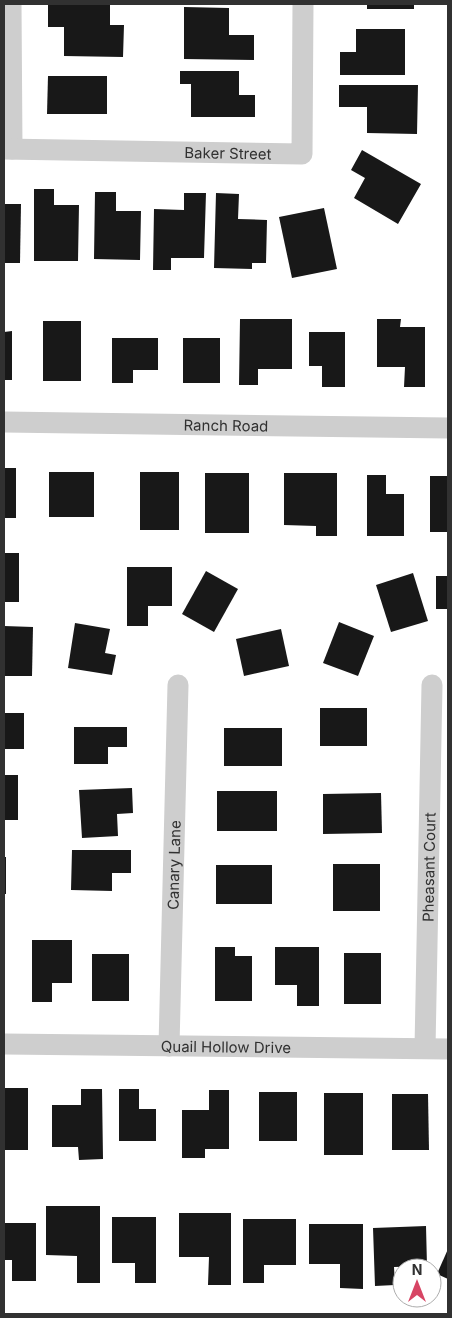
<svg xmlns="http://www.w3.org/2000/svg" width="452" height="1318" viewBox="0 0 452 1318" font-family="Inter,sans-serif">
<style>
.building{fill:#181818}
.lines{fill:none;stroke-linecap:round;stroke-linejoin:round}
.minor{stroke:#cecece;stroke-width:21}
.labels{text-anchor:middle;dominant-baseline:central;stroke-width:5;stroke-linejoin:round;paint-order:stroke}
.street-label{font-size:15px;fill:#313131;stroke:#fff}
</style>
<rect width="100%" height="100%" fill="#fff"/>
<!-- building -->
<g class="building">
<path d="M48 4 110 5V25H124L123 57 64 56V27H48Z"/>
<rect x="367" y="4" width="47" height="5"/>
<path d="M184 7 229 8V35H254V60L184 59Z"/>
<path d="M356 29H405V75H340V52H356Z"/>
<path d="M180 71H239V95H255V117H191V84H180Z"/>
<path d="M48 76H107V114H47Z"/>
<path d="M339 85H418L417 134 367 133V107H339Z"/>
<path d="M362 150 421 184 398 224 354 198 365 178 351 170Z"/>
<path d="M34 189H54V205H79L78 261H34Z"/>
<path d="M95 192H116V211H141L140 260 94 259Z"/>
<path d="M184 193H206L204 258H171V270H153L154 209 184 210Z"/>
<path d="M216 193 239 194 238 219 267 220 266 263H252V269L214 268Z"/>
<path d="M4 204H21L20 263H4Z"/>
<path d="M324 208 337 269 292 278 279 217Z"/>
<path d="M240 319H292V369H258V385H239Z"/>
<path d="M377 319H401L400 327H425V387H404L405 367H377Z"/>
<rect x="43" y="321" width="38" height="60"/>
<path d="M12 331V380H4V332Z"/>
<path d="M309 332H345V387H322V366H309Z"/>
<path d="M112 338H158V370H133V383H112Z"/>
<rect x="183" y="338" width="37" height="45"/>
<rect x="4" y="468" width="12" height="50"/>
<rect x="49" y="472" width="45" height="45"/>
<rect x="140" y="472" width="39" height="58"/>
<rect x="205" y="473" width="44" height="60"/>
<path d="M284 473H337V536H316V526L284 525Z"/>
<path d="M367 475H386V494H404V536H367Z"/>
<rect x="430" y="476" width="18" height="56"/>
<rect x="4" y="553" width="15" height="49"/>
<path d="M127 567H172V606H148V626H127Z"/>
<path d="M206 571 238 589 214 632 182 614Z"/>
<path d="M413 573 428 621 391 632 376 585Z"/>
<rect x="436" y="576" width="12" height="33"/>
<path d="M339 622 374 636 358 676 323 663Z"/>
<path d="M75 623 110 629 105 653 116 655 112 675 68 668Z"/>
<path d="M4 626 33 627 32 676H4Z"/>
<path d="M281 629 289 666 244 676 236 639Z"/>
<rect x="320" y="708" width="47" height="38"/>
<rect x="4" y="713" width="20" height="36"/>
<path d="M74 727H127V747H108V764H74Z"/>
<rect x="224" y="728" width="58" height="38"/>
<rect x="4" y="775" width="14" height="45"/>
<path d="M132 788 133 813 117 814 118 836 82 838 79 790Z"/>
<rect x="217" y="791" width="60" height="40"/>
<path d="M381 793 382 833 323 834V794Z"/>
<path d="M72 850H131V873H112V891L71 890Z"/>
<rect x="4" y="857" width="2" height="37"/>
<rect x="333" y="864" width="47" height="47"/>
<rect x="216" y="865" width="56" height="39"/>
<path d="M32 940H72V983H52V1002H32Z"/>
<path d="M215 947H235V956H252V1001H215Z"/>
<path d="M275 947H319V1006H297V985H275Z"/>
<rect x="344" y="953" width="37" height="51"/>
<rect x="92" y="954" width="37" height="47"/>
<rect x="4" y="1088" width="24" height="62"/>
<path d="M81 1089H102L103 1159 79 1160 78 1147H52V1105H81Z"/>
<path d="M119 1089H139V1109H156V1141H119Z"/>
<path d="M209 1090H229V1149H205V1158H182V1110H209Z"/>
<rect x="259" y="1092" width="38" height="49"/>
<rect x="324" y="1093" width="39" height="62"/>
<path d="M392 1094H428L429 1150H392Z"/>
<path d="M46 1206H100V1283H77V1256L46 1255Z"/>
<path d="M179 1213H231V1285H208L209 1257H179Z"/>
<path d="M112 1217H156V1283H135V1263H112Z"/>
<path d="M243 1219H296V1265H264V1283H243Z"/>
<path d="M4 1223H36V1281H12V1260H4Z"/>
<path d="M309 1224H363V1289L340 1288V1264H309Z"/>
<path d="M426 1226 427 1266 394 1267 395 1285 375 1286 373 1228Z"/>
<path d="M448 1249V1279L437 1274Z"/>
</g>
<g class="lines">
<!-- minor -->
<g class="minor">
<path d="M11 4 12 149"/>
<path id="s1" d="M4 149 302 154 303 4"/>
<path id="s2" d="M4 422 448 428"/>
<path id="s3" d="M4 1044 448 1049"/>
<path id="s4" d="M169 1046 178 685"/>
<path id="s5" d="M425 1048 432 685"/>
</g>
</g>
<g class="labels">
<!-- street labels -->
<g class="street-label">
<text stroke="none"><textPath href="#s1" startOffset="224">Baker Street</textPath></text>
<text stroke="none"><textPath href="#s2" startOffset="222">Ranch Road</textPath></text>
<text stroke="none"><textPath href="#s4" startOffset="181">Canary Lane</textPath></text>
<text stroke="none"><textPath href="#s5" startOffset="181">Pheasant Court</textPath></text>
<text stroke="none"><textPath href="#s3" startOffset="222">Quail Hollow Drive</textPath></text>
</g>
</g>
<!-- border -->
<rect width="452" height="1318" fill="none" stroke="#313131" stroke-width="10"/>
<!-- north arrow -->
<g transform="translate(417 1283)"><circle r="24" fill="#ffffff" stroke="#adadad"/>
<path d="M0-4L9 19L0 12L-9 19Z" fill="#d74564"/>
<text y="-8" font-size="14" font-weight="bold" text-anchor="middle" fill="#313131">N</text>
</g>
</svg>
